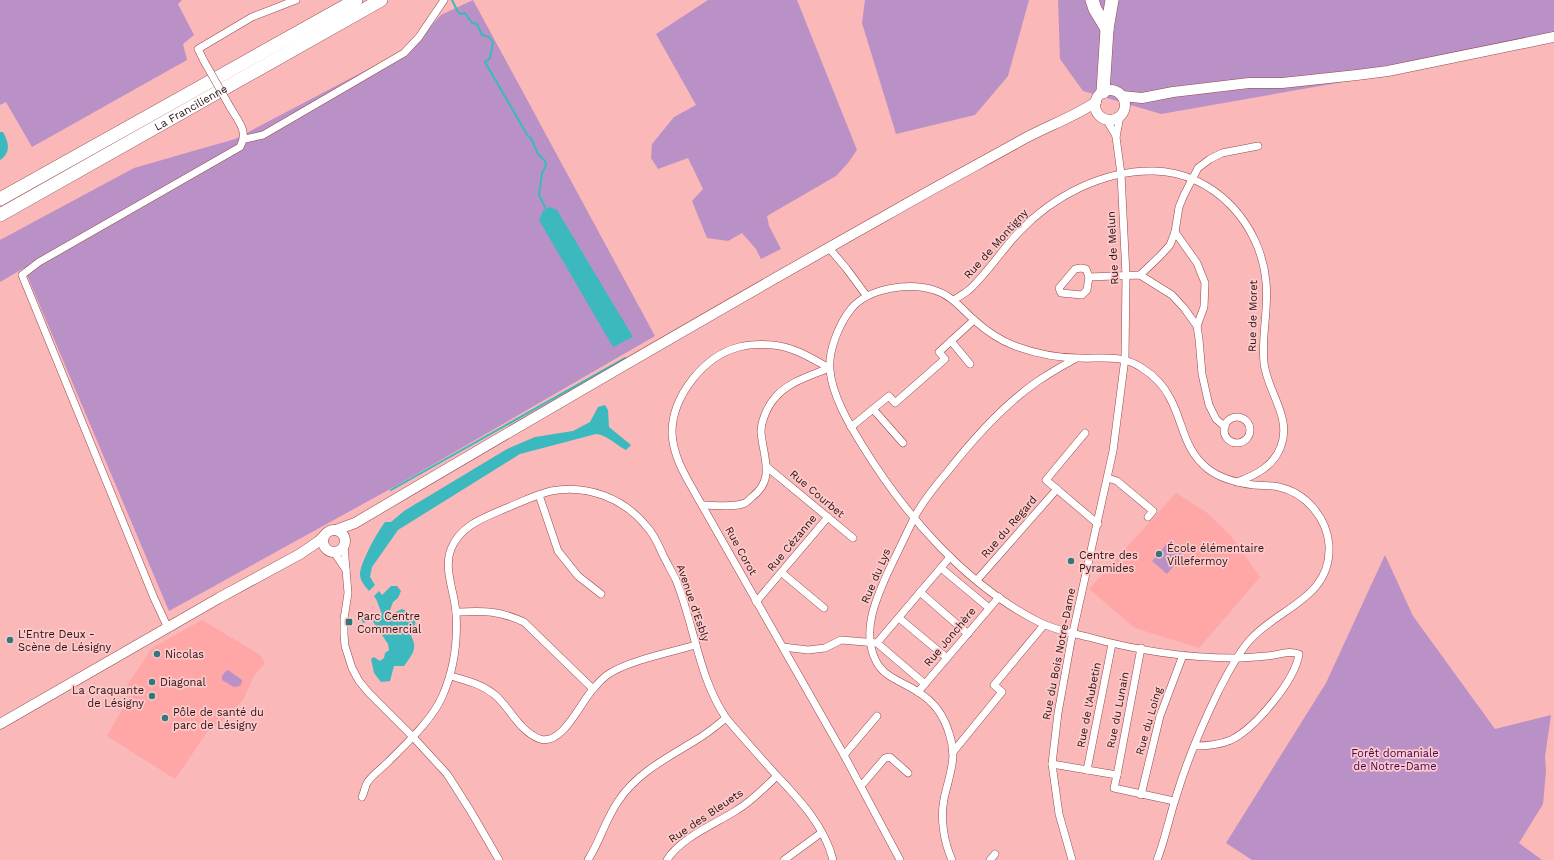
<svg xmlns="http://www.w3.org/2000/svg" width="1554" height="860" viewBox="0 0 1554 860" font-family="'Work Sans',sans-serif">
<style>
.built{fill:#ffa6a7}
.green{fill:#ba91c6}
.water{fill:#3bb9be}
.lines{fill:none;stroke-linecap:round;stroke-linejoin:round}
.stream{stroke:#3bb9be;stroke-width:2}
.street-casing{stroke:#914a4d;stroke-width:8}
.secondary-casing{stroke:#914a4d;stroke-width:11}
.highway-casing{stroke:#914a4d;stroke-width:14}
.street{stroke:#fff;stroke-width:7}
.secondary{stroke:#fff;stroke-width:10}
.highway{stroke:#fff;stroke-width:13}
.street-bridge-casing{stroke:#914a4d;stroke-width:8;stroke-linecap:butt}
.street-bridge{stroke:#fff;stroke-width:7}
.poi-dot{fill:#2f797b;stroke:#fccaca;stroke-width:1.5}
.labels{text-anchor:middle;dominant-baseline:central;stroke-width:3.5;stroke-linejoin:round;paint-order:stroke}
.street-label{font-size:11px;fill:#2e1113;stroke:#fccaca}
.poi-label{font-size:11px;fill:#2e1113;stroke:#fccaca;text-anchor:start}
.park-label{font-size:11px;fill:#460155;stroke:#fccaca}
</style>
<rect width="100%" height="100%" fill="#fab8b8"/>
<!-- built -->
<g class="built">
<path d="M1176 493 1206 512 1231 536 1260 577 1199 648 1135 628 1089 589Z"/>
<path d="M202 620 260 655 265 663 254 676 243 700 220 723 208 731 175 779 107 736 130 696 125 688 152 648Z"/>
</g>
<!-- green -->
<g class="green">
<path d="M0 0H182L178 4 194 35 183 44 187 60 32 147 6 102 0 105Z"/>
<path d="M473 0 655 336 401 483 169 611 24 268 0 282V240L134 168 235 139 412 46 441 15Z"/>
<path d="M708 0H797L857 150 848 163 836 176 767 216 769 226 781 249 761 259 756 249 742 233 728 241 707 238 692 201 703 189 688 158 658 169 651 158 652 144 674 117 696 105 656 34Z"/>
<path d="M865 0H1029L1008 76 975 115 896 134 862 23Z"/>
<path d="M1058 0H1554V40L1406 71 1161 114 1083 91 1060 59Z"/>
<path d="M1170 540 1185 552 1167 574 1152 561Z"/>
<path d="M1385 555 1413 616 1495 729 1551 715 1545 757 1546 771 1543 804 1519 843 1542 860H1252L1226 843 1326 683Z"/>
<path d="M228 670 242 680V682L240 686 234 687 222 680V676L225 672Z"/>
</g>
<!-- water -->
<g class="water">
<path d="M0 132H3C9 143 11 153 0 160Z"/>
<path d="M550 207 557 210 633 337 613 347 539 220 543 211Z"/>
<path d="M605 405 608 410 609 427 631 445 626 450C616 445 607 435 596 434L520 454 398 530 372 567 370 577 375 585 369 591C365 586 360 581 360 574 360 563 378 531 385 522H391L404 511 507 449 535 437 573 431 590 422 598 407Z"/>
<path d="M391 586H397L401 591 398 598 393 602 389 613 392 614 402 609 410 613 416 619 414 631 408 628 407 629C418 646 416 650 404 666H394L390 681 381 682 374 673 371 659 374 657 380 661 384 658 385 653 389 650 388 644 372 620 363 623 361 618 365 615 374 617 382 614C379 608 378 601 374 596L379 591 382 595Z"/>
</g>
<g class="lines">
<!-- stream -->
<g class="stream">
<path d="M452 0 458 12 461 14 465 13 472 23 477 24 482 35 489 37 493 42 490 58 485 62 518 119 528 136 531 138 538 154 545 161 546 166 542 173 539 195 546 209"/>
<path d="M391 490 625 358"/>
</g>
<!-- street casing -->
<g class="street-casing">
<g id="street">
<path d="M204 61 198 49 252 17 296 0"/>
<path d="M1106 119 1116 136"/>
<path d="M245 139 263 135 404 53 419 37 444 0"/>
<path d="M1175 232 1197 263 1205 283 1204 307 1197 326 1199 339 1202 374 1209 405 1216 419 1225 427"/>
<path d="M829 248 846 268 866 295"/>
<path d="M1081 268 1086 269 1089 277 1087 290 1082 295 1061 293 1059 288 1075 269Z"/>
<path d="M1140 275 1160 256 1170 245 1175 232 1179 207 1184 195 1198 168 1210 159 1222 153 1258 146"/>
<path d="M1089 277 1140 275 1172 295 1184 308 1197 326"/>
<path d="M954 300C959 296 966 293 970 289 988 272 1002 250 1019 232 1053 196 1103 170 1154 171 1214 172 1261 224 1266 282 1269 309 1261 336 1264 363 1267 391 1292 417 1281 446 1274 466 1256 475 1237 482"/>
<path d="M951 341 970 364"/>
<path d="M829 368C811 358 794 347 773 345 762 344 750 344 739 347 704 356 672 396 672 433 673 455 684 474 695 493L844 755 900 860"/>
<path d="M873 409 903 443"/>
<circle cx="1237" cy="430" r="13"/>
<path d="M851 427 889 396 895 403 945 359 939 352 974 320"/>
<path d="M1085 433 1046 480 1098 524"/>
<path d="M767 467 853 538"/>
<path d="M1108 478 1117 481 1153 511 1148 517"/>
<path d="M539 495 558 551 578 576 601 594"/>
<path d="M702 505C714 505 734 508 745 503 747 502 750 499 752 497 776 479 763 457 761 432 761 422 767 407 774 399 787 382 810 376 829 368"/>
<path d="M344 546 348 593 344 619V634L345 646 352 668 359 681 369 693 413 737 447 774 470 810 499 860"/>
<path d="M334 552 346 570"/>
<path d="M941 568 989 608"/>
<path d="M782 573 824 608"/>
<path d="M977 580 1057 489"/>
<path d="M920 592 968 634"/>
<path d="M756 602 828 517"/>
<path d="M456 612C484 611 498 610 524 622L593 689"/>
<path d="M899 618 947 658"/>
<path d="M168 628 154 598 22 275 39 262 240 147C249 131 238 121 230 107"/>
<path d="M877 643 925 684"/>
<path d="M783 647 808 650 825 648 841 640 877 643 950 557"/>
<path d="M451 676C467 681 482 684 495 695 511 709 519 731 540 739 563 746 581 701 594 688 598 683 603 678 607 675 627 661 671 652 696 645"/>
<path d="M918 692 999 597"/>
<path d="M953 752 1002 692 994 685 1044 625"/>
<path d="M844 755 877 716"/>
<path d="M1052 764 1117 775 1114 788 1174 801"/>
<path d="M1087 770 1112 644"/>
<path d="M1117 775 1141 648"/>
<path d="M861 786 885 758 890 757 908 773"/>
<path d="M1141 795 1160 716 1183 655"/>
<path d="M362 797C364 793 365 787 367 783 371 776 381 769 387 763 405 745 432 720 442 697 454 670 458 643 456 613 455 593 443 569 451 549 460 526 483 518 504 509 519 503 535 495 551 491 587 484 624 498 647 527 654 534 659 546 663 555 667 563 672 572 676 580 695 627 698 676 726 718 743 738 760 757 777 776 800 800 825 827 833 860"/>
<path d="M588 860C600 841 606 818 619 800 638 772 669 757 696 740 707 734 716 726 726 718"/>
<path d="M667 860C680 838 715 824 737 810 752 801 764 788 777 776"/>
<path d="M784 860 821 833"/>
<path d="M952 860C944 842 940 819 944 799 949 775 958 758 949 733 944 716 933 701 918 692 904 682 884 678 876 661 861 632 876 599 888 572 897 553 906 535 915 516 924 500 936 485 948 471 974 438 1003 405 1038 381 1050 373 1062 366 1075 359"/>
<path d="M990 860 995 854"/>
<path d="M1072 860 1059 814 1052 764 1058 713 1071 641 1113 451 1125 358 1126 275 1121 174 1116 137 1120 116"/>
<path d="M1157 860C1165 840 1169 818 1176 797 1187 760 1202 725 1219 690 1228 673 1236 656 1249 641 1277 608 1332 599 1329 545 1327 518 1306 493 1279 487 1271 485 1262 486 1254 485 1238 483 1221 479 1208 469 1183 449 1184 424 1170 398 1164 386 1153 375 1142 368 1121 354 1103 359 1079 358 1058 358 1034 353 1015 346 999 340 985 330 973 319 961 308 951 295 934 290 909 282 868 288 851 309 839 324 828 351 830 370 832 395 849 424 862 445 905 515 966 586 1041 623 1055 630 1072 633 1088 637 1135 650 1185 658 1234 658 1245 658 1256 657 1267 656 1280 655 1287 650 1299 654 1295 681 1255 728 1231 740 1219 745 1206 746 1194 746"/>
</g>
</g>
<!-- secondary casing -->
<g class="secondary-casing">
<g id="secondary">
<circle cx="1110" cy="105" r="15"/>
<path d="M1122 96 1142 98 1173 92 1249 83H1282L1357 75 1388 71 1554 37"/>
<circle cx="334" cy="541" r="11"/>
<path d="M336 530 355 523C531 419 707 316 885 216 930 190 975 166 1020 141 1045 127 1072 118 1096 102"/>
<path d="M0 724 219 598 300 554 319 541 324 536"/>
</g>
</g>
<!-- highway casing -->
<g class="highway-casing">
<g id="highway">
<path d="M1092 0 1095 9 1107 29"/>
<path d="M1103 92 1107 29 1112 0"/>
<path d="M0 199 356 0"/>
<path id="s1" d="M0 215 381 0"/>
</g>
</g>
<!-- street -->
<use href="#street" class="street"/>
<!-- secondary -->
<use href="#secondary" class="secondary"/>
<!-- highway -->
<use href="#highway" class="highway"/>
<!-- street-bridge casing -->
<g class="street-bridge-casing">
<path id="street-bridge" d="M204 61 230 107"/>
</g>
<!-- street-bridge -->
<use href="#street-bridge" class="street-bridge"/>
</g>
<!-- markers -->
<g class="poi-dot">
<circle cx="1159" cy="554" r="4"/>
<circle cx="1071" cy="561" r="4"/>
<rect x="345" y="618" width="8" height="8" rx="2"/>
<circle cx="10" cy="640" r="4"/>
<circle cx="157" cy="654" r="4"/>
<circle cx="152" cy="682" r="4"/>
<circle cx="152" cy="696" r="4"/>
<circle cx="165" cy="718" r="4"/>
</g>
<g class="labels">
<!-- street labels -->
<g class="street-label">
<text stroke="none"><textPath href="#s1" startOffset="219">La Francilienne</textPath></text>
<text transform="translate(996 244) rotate(-48)">Rue de Montigny</text>
<text transform="translate(1113 248) rotate(-93)">Rue de Melun</text>
<text transform="translate(1253 316) rotate(-89)">Rue de Moret</text>
<text transform="translate(817 494) rotate(40)">Rue Courbet</text>
<text transform="translate(1009 527) rotate(-49)">Rue du Regard</text>
<text transform="translate(792 543) rotate(-50)">Rue Cézanne</text>
<text transform="translate(741 551) rotate(61)">Rue Corot</text>
<text transform="translate(876 576) rotate(-67)">Rue du Lys</text>
<text transform="translate(693 603) rotate(71)">Avenue d'Esbly</text>
<text transform="translate(950 637) rotate(-50)">Rue Jonchère</text>
<text transform="translate(1059 654) rotate(-79)">Rue du Bois Notre-Dame</text>
<text transform="translate(1089 705) rotate(-79)">Rue de l'Aubetin</text>
<text transform="translate(1118 710) rotate(-79)">Rue du Lunain</text>
<text transform="translate(1149 721) rotate(-74)">Rue du Loing</text>
<text transform="translate(706 816) rotate(-34)">Rue des Bleuets</text>
</g>
<!-- poi labels -->
<g class="poi-label">
<text x="1167" y="548">École élémentaire<tspan x="1167" dy="13">Villefermoy</tspan></text>
<text x="1079" y="555">Centre des<tspan x="1079" dy="13">Pyramides</tspan></text>
<text x="357" y="616">Parc Centre<tspan x="357" dy="13">Commercial</tspan></text>
<text x="18" y="634">L'Entre Deux -<tspan x="18" dy="13">Scène de Lésigny</tspan></text>
<text x="165" y="654">Nicolas</text>
<text x="160" y="682">Diagonal</text>
<text x="144" y="690" text-anchor="end">La Craquante<tspan x="144" dy="13">de Lésigny</tspan></text>
<text x="173" y="712">Pôle de santé du<tspan x="173" dy="13">parc de Lésigny</tspan></text>
</g>
<!-- park labels -->
<g class="park-label">
<text x="1395" y="753">Forêt domaniale<tspan x="1395" dy="13">de Notre-Dame</tspan></text>
</g>
</g>
</svg>
